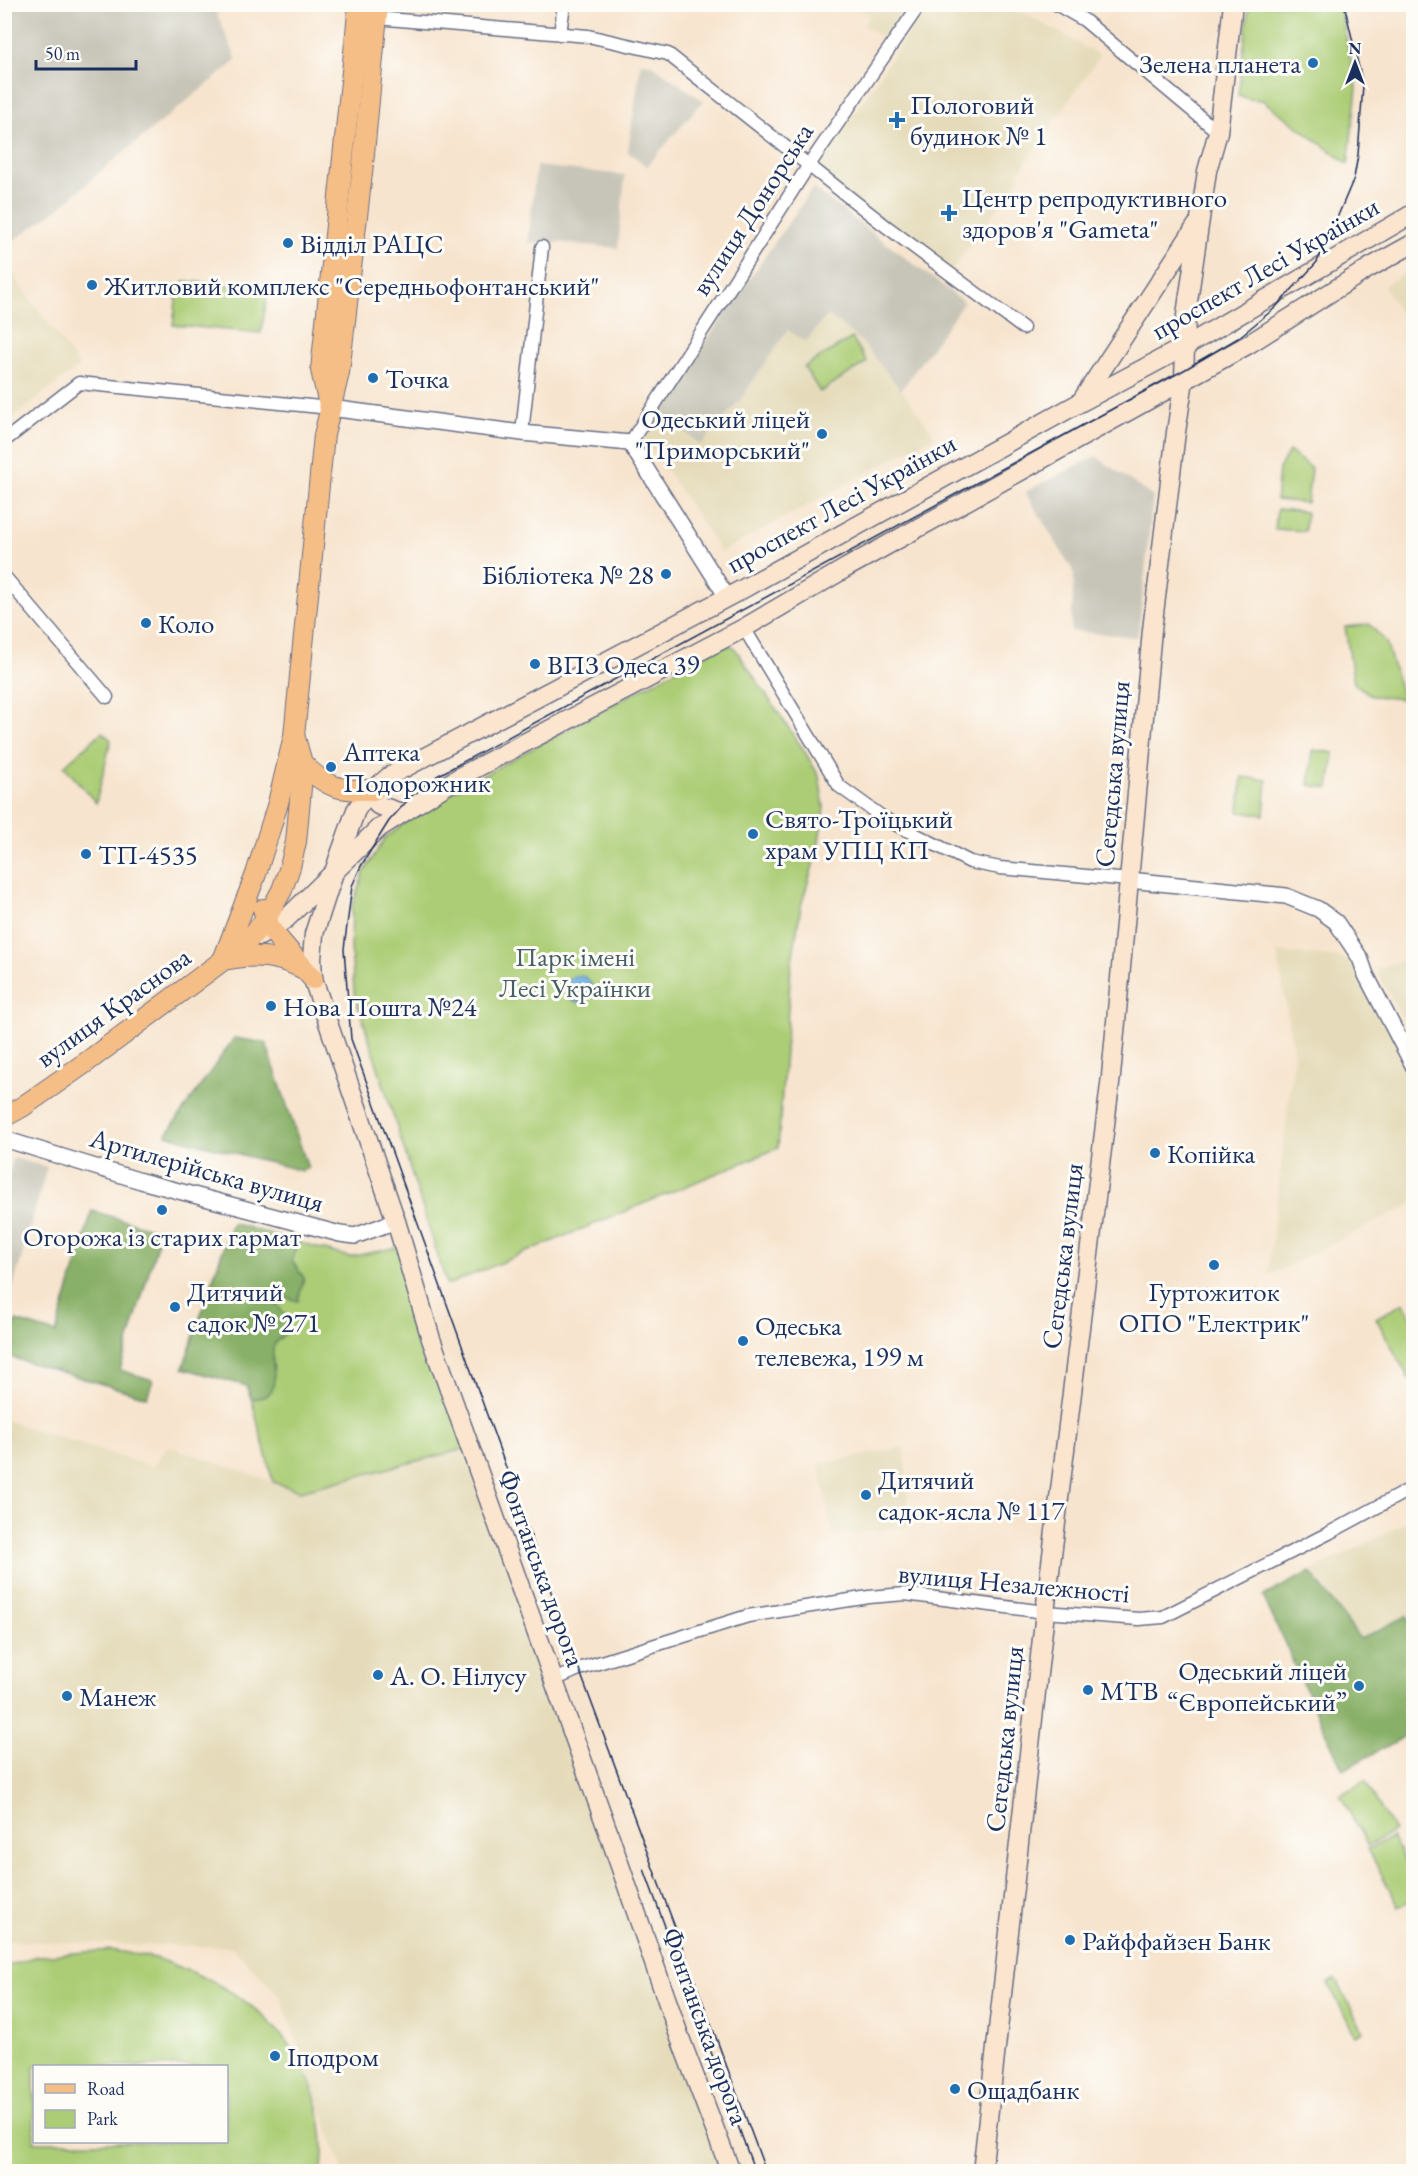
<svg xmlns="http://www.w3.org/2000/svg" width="1418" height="2176" viewBox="0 0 1418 2176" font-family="'EB Garamond',serif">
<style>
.built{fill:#e5dbba}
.industrial{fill:#c7c5b8}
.green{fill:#accd76;stroke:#647e6a;stroke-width:1.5;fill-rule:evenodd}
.forest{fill:#89b067;stroke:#527062;stroke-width:1.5}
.water{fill:#6eb0e3;stroke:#4470a0;stroke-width:1.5}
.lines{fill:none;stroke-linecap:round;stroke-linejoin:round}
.minor-casing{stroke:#686e85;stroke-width:15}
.tertiary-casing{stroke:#686e85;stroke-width:18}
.secondary-casing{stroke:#686e85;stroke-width:21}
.primary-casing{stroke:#686e85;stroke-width:22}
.minor{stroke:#fff;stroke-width:12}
.tertiary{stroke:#fff;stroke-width:15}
.secondary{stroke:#fbe5cf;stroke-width:18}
.primary{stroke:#f6be87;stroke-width:20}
.tram{stroke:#1b2f5e;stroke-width:1.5}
.poi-dot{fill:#1f6fb2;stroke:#fdfcf7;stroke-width:2}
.labels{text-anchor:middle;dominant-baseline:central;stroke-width:6;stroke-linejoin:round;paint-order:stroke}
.poi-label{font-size:27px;fill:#1b2f5e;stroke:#fdfcf7;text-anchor:start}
.street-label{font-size:27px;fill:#1b2f5e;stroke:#fdfcf7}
.park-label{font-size:27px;fill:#465e65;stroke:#fdfcf7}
</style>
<rect width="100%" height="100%" fill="#fdfcf7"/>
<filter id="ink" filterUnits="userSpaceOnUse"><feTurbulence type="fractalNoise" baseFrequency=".0167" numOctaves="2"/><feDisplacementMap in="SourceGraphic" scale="12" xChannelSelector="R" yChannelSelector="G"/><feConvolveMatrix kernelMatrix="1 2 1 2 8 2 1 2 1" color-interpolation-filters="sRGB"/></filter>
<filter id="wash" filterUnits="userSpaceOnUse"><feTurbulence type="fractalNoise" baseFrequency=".008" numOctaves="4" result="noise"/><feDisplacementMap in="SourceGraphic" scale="24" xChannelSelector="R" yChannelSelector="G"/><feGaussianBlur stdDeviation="1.35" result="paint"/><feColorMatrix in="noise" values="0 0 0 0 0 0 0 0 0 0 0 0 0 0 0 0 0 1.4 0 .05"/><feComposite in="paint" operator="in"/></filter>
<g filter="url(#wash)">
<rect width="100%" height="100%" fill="#f7e4ce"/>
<!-- built -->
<g class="built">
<path d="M852 5H918L891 43 863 25 869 16Z"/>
<path d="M926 5H1011L1100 56 1018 173 1021 176 949 274 816 173Z"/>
<path d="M5 264 79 366 5 424H4Z"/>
<path d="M1413 268V336L1384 286Z"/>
<path d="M828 315 862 342 902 390 935 436 721 552 642 433 657 411 701 445 741 399 789 330Z"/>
<path d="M1277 952 1342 958 1357 965 1413 1071V1203L1268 1276 1294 1054Z"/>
<path d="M1413 957H1414L1413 1039 1376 969Z"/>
<path d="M5 1420 152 1467 168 1446 300 1491 468 1448 728 2171H343L281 1997 231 1947 5 1941Z"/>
<path d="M904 1447 910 1526 833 1536 819 1464Z"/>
<path d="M1413 1519V1732L1343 1770 1263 1596Z"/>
</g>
<!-- industrial -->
<g class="industrial">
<path d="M5 4 213 5 237 60 106 167 58 209 5 246Z"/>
<path d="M641 63 651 64 703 101 647 166 628 152Z"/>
<path d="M536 166 625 175 618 248 556 242 555 245 528 243Z"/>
<path d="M813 188 964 302 901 390 862 342 828 315 805 342 788 330 741 399 701 445 657 411Z"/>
<path d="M1096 456 1153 497 1138 637 1071 631 1074 572 1025 492Z"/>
<path d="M13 1158 47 1167 5 1316V1187Z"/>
</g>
<!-- green -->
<g class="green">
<path d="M1249 5H1339L1357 88 1348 164 1262 100 1249 99 1238 95Z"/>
<path d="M184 281 236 286 268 292 261 333 173 325 177 294Z"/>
<path d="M852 338 867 362 820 392 804 367Z"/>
<path d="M1289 451 1311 468 1307 503 1276 500 1279 469Z"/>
<path d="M1277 509 1306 512 1305 531 1275 529Z"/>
<path d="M1369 624 1386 642 1403 699 1372 696 1354 683 1345 627Z"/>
<path d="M730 645 734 647 805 752 819 776 824 807 818 848 801 906 791 967 778 1148 447 1285 354 992 351 947 352 907 364 872 385 838 432 803 707 653Z"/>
<path d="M102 732 111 740 96 803 64 766Z"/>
<path d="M1313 750 1334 753 1329 788 1309 785Z"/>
<path d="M1242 777 1267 780 1264 815 1239 812Z"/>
<path d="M232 1223 349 1257 399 1247 468 1448 300 1491 273 1482 248 1386 183 1368Z"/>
<path d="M1404 1303 1413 1321V1377L1409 1379 1376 1318Z"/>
<path d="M1365 1781 1394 1831 1368 1846 1340 1795Z"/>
<path d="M1392 1837 1413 1876V1899L1399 1907 1368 1849Z"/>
<path d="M111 1950C126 1953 141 1955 156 1958 166 1961 176 1966 186 1970 274 2004 331 2074 322 2171H5V1967L38 1956ZM226 2066V2142H34V2066Z"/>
<path d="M1336 1979 1363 2031 1355 2035 1328 1983Z"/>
</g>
<!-- forest -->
<g class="forest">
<path d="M234 1038 266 1043 308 1168 302 1171 166 1135Z"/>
<path d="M92 1211 161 1231 120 1370 153 1380 147 1397 6 1356 16 1321 56 1333Z"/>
<path d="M232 1223 299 1242 292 1261 304 1278 298 1301 282 1296 275 1302 290 1322C289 1325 287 1332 284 1335 279 1340 275 1340 273 1349 270 1369 286 1398 251 1399L247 1386 183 1368Z"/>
<path d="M1310 1572 1360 1639 1407 1616 1413 1629V1732L1343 1770 1263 1596Z"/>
</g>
<!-- water -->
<circle class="water" cx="579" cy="989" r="13"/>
</g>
<g filter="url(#ink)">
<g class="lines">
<!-- minor casing -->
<g class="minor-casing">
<g id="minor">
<path d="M1056 4 1084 20 1218 132"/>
<path d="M376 18 588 36 668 54 883 224 1023 328"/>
<path d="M560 34 564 4"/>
<path d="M522 433 542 247"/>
<path d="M4 441 79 383 330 408"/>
<path d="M630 443 809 165 920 4"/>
<path d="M4 576 107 697"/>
<path d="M744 628 839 786 885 819 970 862 1000 868 1129 880"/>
<path d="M554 1680 579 1669 748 1616 869 1597 905 1594 1045 1612 1139 1619 1163 1617 1329 1533 1414 1487"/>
</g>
</g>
<!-- tertiary casing -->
<g class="tertiary-casing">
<g id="tertiary">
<path d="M330 408 522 433 630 443 727 597"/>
<path d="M1129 880 1286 896 1318 909 1336 922 1360 958 1366 975 1414 1067"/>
<path d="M4 1139 141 1181 340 1234 355 1236 396 1221"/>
</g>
</g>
<!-- secondary casing -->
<g class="secondary-casing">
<g id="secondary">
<path d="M1082 400 1197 225"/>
<path d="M374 790 378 805 401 813"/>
<path d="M260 936 286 919 379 828 461 776 744 628 846 568 1249 344 1369 268 1414 243"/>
<path d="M731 2172 680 2038 610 1837 431 1339 396 1221 313 979 312 959 314 934 339 857 356 810 366 796 391 775 739 591 1081 402 1184 347 1414 213"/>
<path d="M982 2172 1045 1612 1111 1076 1152 630 1176 432 1184 380 1186 315 1207 171 1218 132 1233 4"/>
</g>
</g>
<!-- primary casing -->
<g class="primary-casing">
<g id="primary">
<path d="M329 405 321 370 359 4"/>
<path d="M302 763C326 788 340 791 374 790"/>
<path d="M263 909 271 930 313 979"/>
<path d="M229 959C256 954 277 956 302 968"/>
<path d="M223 960 256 874 278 803 294 736 324 435 339 373 363 164 378 4"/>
<path d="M4 1117 22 1107 88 1061 245 944 266 919 282 890 290 867 296 842 301 788 302 763 295 738"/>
</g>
</g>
<!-- minor -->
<use href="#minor" class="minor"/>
<!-- tertiary -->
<use href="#tertiary" class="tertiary"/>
<!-- secondary -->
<use href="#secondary" class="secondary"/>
<!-- primary -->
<use href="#primary" class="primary"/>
<!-- tram -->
<g class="tram">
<path d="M644 1869 755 2172"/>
<path d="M766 2172 579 1669 351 1039 344 949 352 886 361 866 389 821 415 792 437 776 1184 370 1238 338 1275 308 1317 262 1337 218 1354 178 1358 155 1363 85 1344 4"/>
</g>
</g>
</g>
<!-- markers -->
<g class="poi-dot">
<circle cx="1313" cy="63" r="6"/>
<path d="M894 111h6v6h6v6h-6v6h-6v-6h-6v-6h6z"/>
<path d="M946 204h6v6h6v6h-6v6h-6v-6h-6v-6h6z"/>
<circle cx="288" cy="243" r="6"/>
<circle cx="92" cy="285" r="6"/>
<circle cx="373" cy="378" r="6"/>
<circle cx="822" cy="434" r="6"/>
<circle cx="666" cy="574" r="6"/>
<circle cx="146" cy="623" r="6"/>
<circle cx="535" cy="664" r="6"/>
<circle cx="331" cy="767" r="6"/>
<circle cx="753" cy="834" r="6"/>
<circle cx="86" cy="854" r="6"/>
<circle cx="271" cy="1006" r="6"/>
<circle cx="1155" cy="1153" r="6"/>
<circle cx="162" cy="1210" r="6"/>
<circle cx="1214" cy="1265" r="6"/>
<circle cx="175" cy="1307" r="6"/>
<circle cx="743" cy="1341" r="6"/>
<circle cx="866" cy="1495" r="6"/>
<circle cx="378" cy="1675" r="6"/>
<circle cx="1359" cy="1686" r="6"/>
<circle cx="1088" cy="1690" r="6"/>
<circle cx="67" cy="1696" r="6"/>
<circle cx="1070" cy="1940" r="6"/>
<circle cx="275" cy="2056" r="6"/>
<circle cx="955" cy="2089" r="6"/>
</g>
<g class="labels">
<!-- poi labels -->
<g class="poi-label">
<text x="1301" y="63" text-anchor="end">Зелена планета</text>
<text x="910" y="104">Пологовий<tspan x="910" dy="31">будинок № 1</tspan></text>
<text x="962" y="197">Центр репродуктивного<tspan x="962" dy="31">здоров'я "Gameta"</tspan></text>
<text x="300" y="243">Відділ РАЦС</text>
<text x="104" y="285">Житловий комплекс "Середньофонтанський"</text>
<text x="385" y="378">Точка</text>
<text x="810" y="418" text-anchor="end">Одеський ліцей<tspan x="810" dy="31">"Приморський"</tspan></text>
<text x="654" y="574" text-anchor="end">Бібліотека № 28</text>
<text x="158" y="623">Коло</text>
<text x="547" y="664">ВПЗ Одеса 39</text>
<text x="343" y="751">Аптека<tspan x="343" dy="31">Подорожник</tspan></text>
<text x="765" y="818">Свято-Троїцький<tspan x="765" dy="31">храм УПЦ КП</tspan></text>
<text x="98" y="854">ТП-4535</text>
<text x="283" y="1006">Нова Пошта №24</text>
<text x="1167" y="1153">Копійка</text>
<text x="162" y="1236" text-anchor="middle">Огорожа із старих гармат</text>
<text x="187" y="1291">Дитячий<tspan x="187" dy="31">садок № 271</tspan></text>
<text x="1214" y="1291" text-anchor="middle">Гуртожиток<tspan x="1214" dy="31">ОПО "Електрик"</tspan></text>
<text x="755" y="1325">Одеська<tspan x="755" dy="31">телевежа, 199 м</tspan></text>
<text x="878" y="1479">Дитячий<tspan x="878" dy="31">садок-ясла № 117</tspan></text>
<text x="1347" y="1670" text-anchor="end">Одеський ліцей<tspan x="1347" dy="31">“Європейський”</tspan></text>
<text x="390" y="1675">А. О. Нілусу</text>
<text x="1100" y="1690">МТВ</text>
<text x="79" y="1696">Манеж</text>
<text x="1082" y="1940">Райффайзен Банк</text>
<text x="287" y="2056">Іподром</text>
<text x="967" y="2089">Ощадбанк</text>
</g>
<!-- street labels -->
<g class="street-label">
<text transform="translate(752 209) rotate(-57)">вулиця Донорська</text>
<text transform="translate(1265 268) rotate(-30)">проспект Лесі Українки</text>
<text transform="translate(841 503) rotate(-29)">проспект Лесі Українки</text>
<text transform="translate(1112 774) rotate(-85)">Сегедська вулиця</text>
<text transform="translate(113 1007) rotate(-36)">вулиця Краснова</text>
<text transform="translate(207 1170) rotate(16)">Артилерійська вулиця</text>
<text transform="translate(1062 1256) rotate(-83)">Сегедська вулиця</text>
<text transform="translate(542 1568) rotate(70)">Фонтанська дорога</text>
<text transform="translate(1014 1583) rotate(5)">вулиця Незалежності</text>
<text transform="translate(1004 1739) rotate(-84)">Сегедська вулиця</text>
<text transform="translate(706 2026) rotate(70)">Фонтанська дорога</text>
</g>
<!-- park labels -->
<g class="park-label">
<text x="575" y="956">Парк імені<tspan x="575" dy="31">Лесі Українки</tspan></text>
</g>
</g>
<!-- margin -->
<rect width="1418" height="2176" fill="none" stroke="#fdfcf7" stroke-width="24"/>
<!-- legend -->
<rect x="33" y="2065" width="195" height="78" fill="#fdfcf7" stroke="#a3aaba" stroke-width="1.5"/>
<rect x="45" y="2084" width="30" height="9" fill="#f6be87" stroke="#a3aaba" stroke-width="1.5"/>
<text x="87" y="2095" font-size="18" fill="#1b2f5e">Road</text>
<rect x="45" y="2110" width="30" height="18" fill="#accd76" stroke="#a3aaba" stroke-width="1.5"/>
<text x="87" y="2125" font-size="18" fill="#1b2f5e">Park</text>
<!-- north arrow -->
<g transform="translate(1355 63)" stroke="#fdfcf7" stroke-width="4.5" paint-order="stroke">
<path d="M0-4.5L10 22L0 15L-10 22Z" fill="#1b2f5e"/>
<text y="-9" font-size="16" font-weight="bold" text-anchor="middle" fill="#1b2f5e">N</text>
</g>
<!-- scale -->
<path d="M36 60v9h100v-9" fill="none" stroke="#1b2f5e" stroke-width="3"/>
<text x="45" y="60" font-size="18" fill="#1b2f5e" stroke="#fdfcf7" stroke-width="4.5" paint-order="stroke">50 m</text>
</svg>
